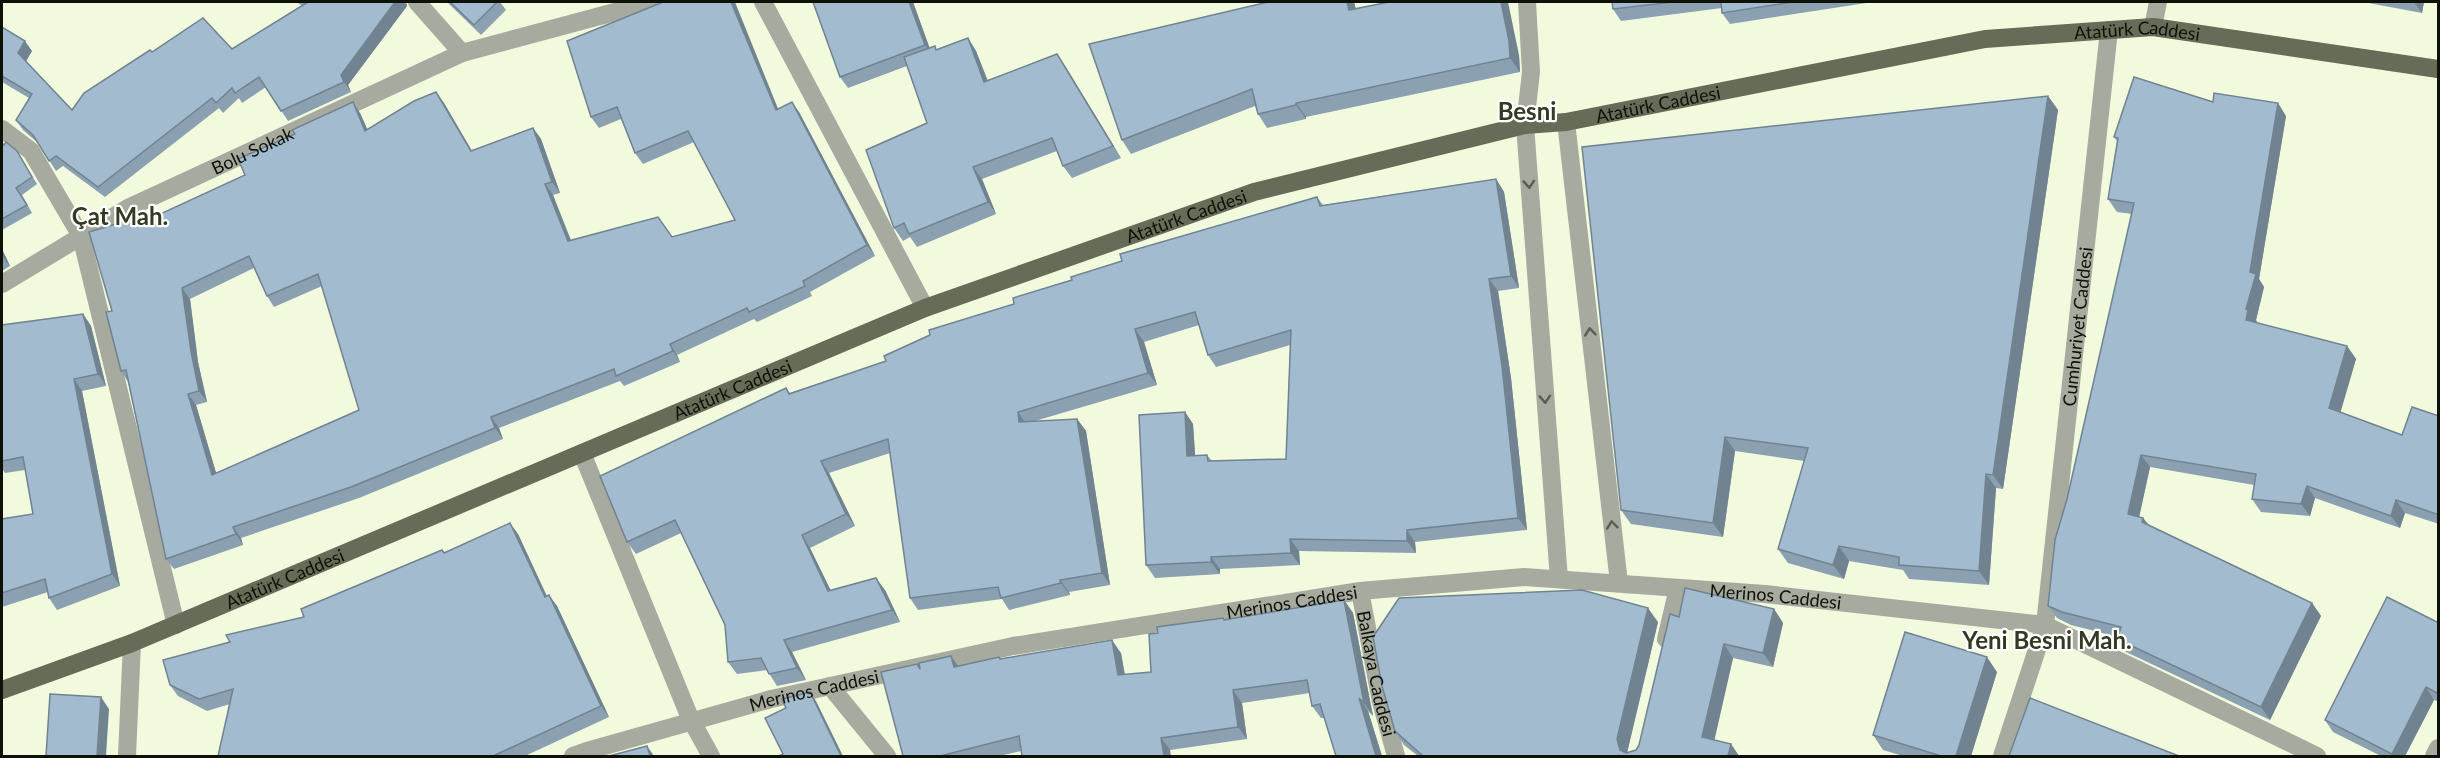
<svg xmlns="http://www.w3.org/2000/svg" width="2440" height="758" viewBox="0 0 2440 758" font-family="Lato,sans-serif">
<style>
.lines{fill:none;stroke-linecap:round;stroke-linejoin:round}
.minor{stroke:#a7aa9e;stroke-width:18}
.major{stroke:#666c57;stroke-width:18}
.wall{fill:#8ba1b1;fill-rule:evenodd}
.shaded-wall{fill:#718390}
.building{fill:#a2bbce;stroke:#718390;stroke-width:1.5;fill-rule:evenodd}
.oneway{stroke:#5a5e52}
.labels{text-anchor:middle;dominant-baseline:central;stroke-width:4.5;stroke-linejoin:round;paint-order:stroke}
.street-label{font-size:18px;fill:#0e1107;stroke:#fff}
.district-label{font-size:24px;font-weight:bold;fill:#333922;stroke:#fff}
</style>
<rect width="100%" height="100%" fill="#f2fade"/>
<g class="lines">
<!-- minor -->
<g class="minor">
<path d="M417 2 462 53"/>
<path d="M763 2 925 308"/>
<path d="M1527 2 1531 72 1525 125 1559 579"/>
<path d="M2153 27 2158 2"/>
<path d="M1566 122 1619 583"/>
<path d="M2 129 31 151 81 236 176 625"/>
<path id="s1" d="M2 284 128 208 462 53 652 2"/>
<path d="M582 453 690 718 711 756"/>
<path id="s2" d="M1360 591 1381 702 1396 756"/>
<path d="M1666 639 1678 588"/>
<path d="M830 686 887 756"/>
<path d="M127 756 132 643"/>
<path id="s3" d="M573 756 587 751 771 699 1013 646 1360 591 1524 577 1765 594 2045 625 2317 756"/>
<path id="s4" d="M2002 756 2045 625 2109 30"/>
<path d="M2434 756 2438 748"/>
</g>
<!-- major -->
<path class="major" id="s5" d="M2 690 132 643 925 308 1254 192 1525 125 1566 122 1985 39 2153 27 2438 69"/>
</g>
<!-- wall -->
<g class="wall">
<path d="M295 2H406L407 6 348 85 351 92 288 121 266 87 242 103 239 98 223 113 219 108 105 197 63 166 56 171 38 143 23 130 16 120 29 98 2 82V27L32 51 26 61 72 110 152 52 232 49 302 5Z"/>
<path d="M447 2H500L506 10 481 35Z"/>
<path d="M813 2H913L929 48 937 49 968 38 976 51 988 81 1065 66 1121 158 1072 178 1063 166 1057 151 982 179 996 214 917 247 910 237 903 241 894 228 927 123 907 66 848 88 840 77Z"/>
<path d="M1268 2H1354L1356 9 1519 55 1520 72 1306 117V119L1267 128 1258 114 1255 106 1131 154 1122 140Z"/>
<path d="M1612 2H1873L1730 24 1722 13V8L1621 21 1613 9Z"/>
<path d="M2363 2H2424L2422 13Z"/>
<path d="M567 41 778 109 799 112 875 256 810 292 812 296 757 322 754 319 677 355 680 362 624 386 620 381 499 428 503 439 359 498 241 538 243 545 174 569 166 559 128 382 121 371 112 311 139 217 143 223 245 175 360 113 367 129 444 103 472 151 533 128 541 139 560 193 553 195 571 240 672 237 735 220 694 142 643 164 635 153 621 119 599 128 591 117ZM254 268 267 296 274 307 322 286 359 410 216 473 196 405 207 402 198 362 190 299Z"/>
<path d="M2048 96 2058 110 2003 489 1996 488 1989 585 1909 579 1903 570 1849 561 1844 579 1788 563 1778 549 1804 461 1735 451 1723 537 1631 524 1621 510Z"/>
<path d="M2213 102 2286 116 2259 279 2264 287 2256 320 2257 323 2347 346 2356 359 2340 412 2402 435 2439 416V524L2405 513 2400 528 2315 498 2310 516 2261 512 2252 499 2254 485 2150 467 2139 517 2143 518 2149 525 2312 603 2321 616 2270 720 2126 652 2117 639 2118 637 2071 625 2057 618 2048 606 2067 499 2132 214 2117 212 2108 199 2117 141 2114 137Z"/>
<path d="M2 143 22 159 37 184 22 195 32 213 2 230Z"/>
<path d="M1496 179 1504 192 1519 288 1498 291 1511 378 1527 530 1415 542 1416 553 1299 551 1300 565 1220 569V574L1155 578 1146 565 1185 412 1193 424 1195 455H1207L1212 461 1286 459 1290 345 1216 367 1208 355 1199 325 1144 342 1157 385 1035 421 1077 419 1086 431 1110 585 1069 592 1070 595 1009 610 1002 599 918 610 910 598 890 453 829 473 855 526 810 548 830 590H885L900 622 792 652 806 680 777 686 767 670 737 674 728 662 725 625 681 533 636 554 627 542 786 388 790 393 886 361 1014 304 1072 280 1122 261 1317 197 1323 205Z"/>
<path d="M2 249 10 266 2 271Z"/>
<path d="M83 314 91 326 106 386 82 391 120 586 57 610 49 598 48 592 2 607V519L33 514 25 470 5 473 2 469V325Z"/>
<path d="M518 534 547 596 557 606 609 717 525 756H218L230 704 207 711 178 696 170 685 230 642 304 617 444 553Z"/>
<path d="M1344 600 1353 613 1373 716 1368 711 1382 756H1336L1324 718H1321L1312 706 1310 693 1242 703 1247 739 1170 750 1021 751 999 756H903L917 664 919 667 951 656 958 666 1001 659 1121 653 1125 675 1151 672 1225 620Z"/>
<path d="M1774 609 1783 623 1773 667 1733 658 1714 740 1731 744 1739 756H1418L1404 745 1395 731 1658 622 1627 753 1636 750 1639 745 1679 617Z"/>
<path d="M2439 623V702L2434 700 2405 756H2381L2333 732 2325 720Z"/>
<path d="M1997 672 1971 756H1903L1883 750 1873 735Z"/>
</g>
<!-- shaded-wall -->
<g class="shaded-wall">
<path d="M395 2H406L407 6 348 85 351 92 344 82 341 75Z"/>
<path d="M731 2H735L783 121 776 110Z"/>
<path d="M909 2H913L933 57 925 45Z"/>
<path d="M1347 2H1354L1359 24 1349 10Z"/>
<path d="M1501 2H1508L1519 55 1520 72 1510 58Z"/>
<path d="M2414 2H2424L2422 13Z"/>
<path d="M968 38 976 51 993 95 984 82Z"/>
<path d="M25 41 32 51 25 63 18 53Z"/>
<path d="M1057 54 1065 66 1121 158 1113 146Z"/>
<path d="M436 92 444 103 478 162 471 151Z"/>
<path d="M2048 96 2058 110 2003 489 1993 475Z"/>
<path d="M353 102 360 113 373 142 365 131Z"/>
<path d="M792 102 799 112 875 256 867 245Z"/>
<path d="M1296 103 1306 117V119L1296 105Z"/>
<path d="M2278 103 2286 116 2259 279 2264 287 2256 320 2257 322 2255 332 2246 320 2250 272Z"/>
<path d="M533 128 541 139 560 193 552 182Z"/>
<path d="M973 167 982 179 996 214 988 202Z"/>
<path d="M1496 179 1504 192 1519 288 1511 276Z"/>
<path d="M545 184 553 195 575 252 568 241Z"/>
<path d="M2 249 10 266 4 259 2 253Z"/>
<path d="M1489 279 1498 291 1511 378 1527 530 1518 518Z"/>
<path d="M182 288 190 299 198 362 207 402 199 391 191 351Z"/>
<path d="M83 314 91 326 106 386 98 374Z"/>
<path d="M1135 329 1144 342 1157 385 1148 373Z"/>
<path d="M670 344 677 355 680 362 673 351Z"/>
<path d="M2347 346 2356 359 2338 421 2329 408Z"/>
<path d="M74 379 82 391 120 586 112 574Z"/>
<path d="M188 394 196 405 220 486 212 475Z"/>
<path d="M1018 412 1026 424 1019 422Z"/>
<path d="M1185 412 1193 424 1196 468 1187 456Z"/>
<path d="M491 417 499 428 503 439 495 428Z"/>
<path d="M1077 419 1086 431 1110 585 1102 573Z"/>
<path d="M1725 437 1735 451 1723 537 1713 523Z"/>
<path d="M2141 455 2150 467 2137 527 2128 514Z"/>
<path d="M821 461 829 473 855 526 846 514Z"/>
<path d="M1986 474 1996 488 1989 585 1979 571Z"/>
<path d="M2307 486 2315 498 2310 516 2301 504Z"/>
<path d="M2396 500 2405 513 2400 528 2391 516Z"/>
<path d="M2143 518 2152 530 2142 522Z"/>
<path d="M510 523 518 534 552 608 545 597Z"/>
<path d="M233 527 241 538 243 545 236 534Z"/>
<path d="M1407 530 1415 542 1416 553 1407 541Z"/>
<path d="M802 535 810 548 837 603 828 591Z"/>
<path d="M1290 539 1299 551 1300 565 1291 553Z"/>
<path d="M1839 546 1849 561 1844 579 1833 565Z"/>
<path d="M1211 557 1220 569V574L1211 562Z"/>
<path d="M876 578 885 590 900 622 892 610Z"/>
<path d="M1060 580 1069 592 1070 595 1061 583Z"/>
<path d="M549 595 557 606 609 717 601 706Z"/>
<path d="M1344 600 1353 613 1373 716 1364 703Z"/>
<path d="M2312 603 2321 616 2270 720 2261 707Z"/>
<path d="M1648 608 1658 622 1627 753 1620 750 1617 739Z"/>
<path d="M1774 609 1783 623 1773 667 1763 653Z"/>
<path d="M784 640 792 652 806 680 797 668Z"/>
<path d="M1112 640 1121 653 1127 688 1118 675Z"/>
<path d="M1724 644 1733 658 1712 751 1702 737Z"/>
<path d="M951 656 960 669 954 667Z"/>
<path d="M1987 657 1997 672 1971 756H1956Z"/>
<path d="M2426 687 2434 700 2405 756H2394L2392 754Z"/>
<path d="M1233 690 1242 703 1247 739 1238 727Z"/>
<path d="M810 692 816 701 843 756H841Z"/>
<path d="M101 697 109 709 106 756H97Z"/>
<path d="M1359 698 1368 711 1382 756H1376Z"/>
<path d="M1161 738 1170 750 1171 756H1164Z"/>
<path d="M1731 744 1739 756H1728Z"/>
<path d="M647 746 654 756H650Z"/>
</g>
<!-- building -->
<g class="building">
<path d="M308 2H395L341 75 344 82 281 111 259 77 235 93 232 88 216 103 212 98 98 187 56 156 49 161 33 135 16 120 32 94 2 76V27L25 41 18 53 72 110 84 93 150 50 152 52 203 18 232 49Z"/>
<path d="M450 2H497L474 25Z"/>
<path d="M663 2H731L776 110 792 102 867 245 803 281 805 286 749 312 747 308 670 344 673 351 616 376 614 369 491 417 495 428 351 487 233 527 236 534 166 559 126 370 121 371 106 312 112 311 89 232 139 217 141 223 245 175 238 159 295 134 292 130 353 102 365 131 414 101 436 92 471 151 533 128 552 182 545 184 568 241 658 217 672 237 735 220 688 131 635 153 617 107 591 117 567 41ZM249 256 267 296 318 274 359 410 212 475 188 394 199 391 191 351 182 288Z"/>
<path d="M813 2H909L925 45 840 77Z"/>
<path d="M1268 2H1347L1349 10 1389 2H1501L1509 41 1510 58 1296 103V105L1258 114 1252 89 1122 140 1089 44Z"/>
<path d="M1612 2H1674L1613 9Z"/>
<path d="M1721 2H1793L1722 13Z"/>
<path d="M968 38 984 82 1057 54 1113 146 1063 166 1052 138 973 167 988 202 909 234 904 223 894 228 866 150 927 123 904 57 935 46 936 50Z"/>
<path d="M2134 77 2213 102 2214 93 2278 103 2250 272 2256 274 2246 309 2248 310 2246 320 2347 346 2329 408 2402 435 2412 407 2439 416V515L2396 500 2391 516 2307 486 2301 504 2252 499 2256 474 2141 455 2128 514 2143 518 2142 522 2312 603 2261 707 2117 639 2121 627 2062 612 2048 606 2055 540 2067 499 2134 203 2108 199 2118 138 2114 137Z"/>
<path d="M2048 96 1993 475 1986 474 1979 571 1899 565V557L1839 546 1833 565 1778 549 1808 448 1725 437 1713 523 1621 510 1582 147Z"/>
<path d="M6 142 17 151 32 177 16 188 27 205 2 219V143L4 145Z"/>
<path d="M1496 179 1511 276 1489 279 1502 366 1518 518 1407 530V541L1290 539 1291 553 1211 557V562L1146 565 1139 415 1185 412 1187 456 1207 455 1208 461 1286 459 1291 330 1208 355 1195 312 1135 329 1148 373 1018 412 1019 422 1077 419 1102 573 1060 580 1061 583 1001 598 998 587 910 598 888 439 821 461 846 514 802 535 828 591 876 578 892 610 784 640 797 668 769 674 761 658 728 662 725 625 675 520 627 542 600 476 786 388 789 394 886 361 884 356 930 335 929 330 1014 304 1013 298 1072 280 1071 277 1122 261 1120 254 1317 197 1320 206Z"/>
<path d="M83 314 98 374 74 379 112 574 49 598 45 579 2 593V519L33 514 23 457 2 461V325Z"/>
<path d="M510 523 545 597 549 595 601 706 493 756H218L233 689 199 699 170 685 163 660 230 642 226 635 304 617 301 609 442 550 444 553Z"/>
<path d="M1685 588 1774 609 1763 653 1724 644 1702 737 1731 744 1728 756H1423L1395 731 1382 686 1373 637 1399 598 1582 590 1648 608 1617 739 1620 750 1626 753 1636 750 1639 745 1670 614 1679 617Z"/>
<path d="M2387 597 2439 623V694L2426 687 2392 754 2325 720Z"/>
<path d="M1344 600 1364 703 1359 698 1376 756H1336L1320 704 1312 706 1307 680 1233 690 1238 727 1161 738 1164 756H1022L1019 736 940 756H903L881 672 917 664 920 669 919 663 951 656 954 667 999 657 1000 659 1112 640 1118 675 1151 672 1149 634 1158 633 1157 627 1223 618 1224 620Z"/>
<path d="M1905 632 1987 657 1956 756H1941L1873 735Z"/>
<path d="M810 692 841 756H779L783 754 765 718 786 708 782 699Z"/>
<path d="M50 694 101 697 97 756H46Z"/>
<path d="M2030 698 2179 756H2009Z"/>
<path d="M647 746 650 756H609Z"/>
</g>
<!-- one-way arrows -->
<defs><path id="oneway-chevron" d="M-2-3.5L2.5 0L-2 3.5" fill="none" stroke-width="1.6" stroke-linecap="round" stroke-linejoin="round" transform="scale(1.5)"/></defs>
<g class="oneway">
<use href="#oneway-chevron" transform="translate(1529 184) rotate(86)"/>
<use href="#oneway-chevron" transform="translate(1590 332) rotate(-96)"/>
<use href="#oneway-chevron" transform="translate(1545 399) rotate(86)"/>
<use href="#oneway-chevron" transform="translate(1612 525) rotate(-96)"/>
</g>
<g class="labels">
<!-- street labels -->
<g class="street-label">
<text stroke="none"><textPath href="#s5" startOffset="2248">Atatürk Caddesi</textPath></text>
<text stroke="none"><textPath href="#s5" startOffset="1762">Atatürk Caddesi</textPath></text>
<text stroke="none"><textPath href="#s1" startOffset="284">Bolu Sokak</textPath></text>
<text stroke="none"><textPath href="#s5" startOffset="1276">Atatürk Caddesi</textPath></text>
<text stroke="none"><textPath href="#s4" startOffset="438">Cumhuriyet Caddesi</textPath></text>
<text stroke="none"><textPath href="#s5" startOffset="790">Atatürk Caddesi</textPath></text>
<text stroke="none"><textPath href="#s5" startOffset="304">Atatürk Caddesi</textPath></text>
<text stroke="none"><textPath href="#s3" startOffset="1222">Merinos Caddesi</textPath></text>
<text stroke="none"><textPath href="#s3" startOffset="736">Merinos Caddesi</textPath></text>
<text stroke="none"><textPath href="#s2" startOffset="84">Balkaya Caddesi</textPath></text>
<text stroke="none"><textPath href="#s3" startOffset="250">Merinos Caddesi</textPath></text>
</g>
<!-- district labels -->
<g class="district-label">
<text x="1527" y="110">Besni</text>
<text x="120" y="215">Çat Mah.</text>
<text x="2047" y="639">Yeni Besni Mah.</text>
</g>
</g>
<!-- border -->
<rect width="2440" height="758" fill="none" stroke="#0e1107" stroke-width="6"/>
</svg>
